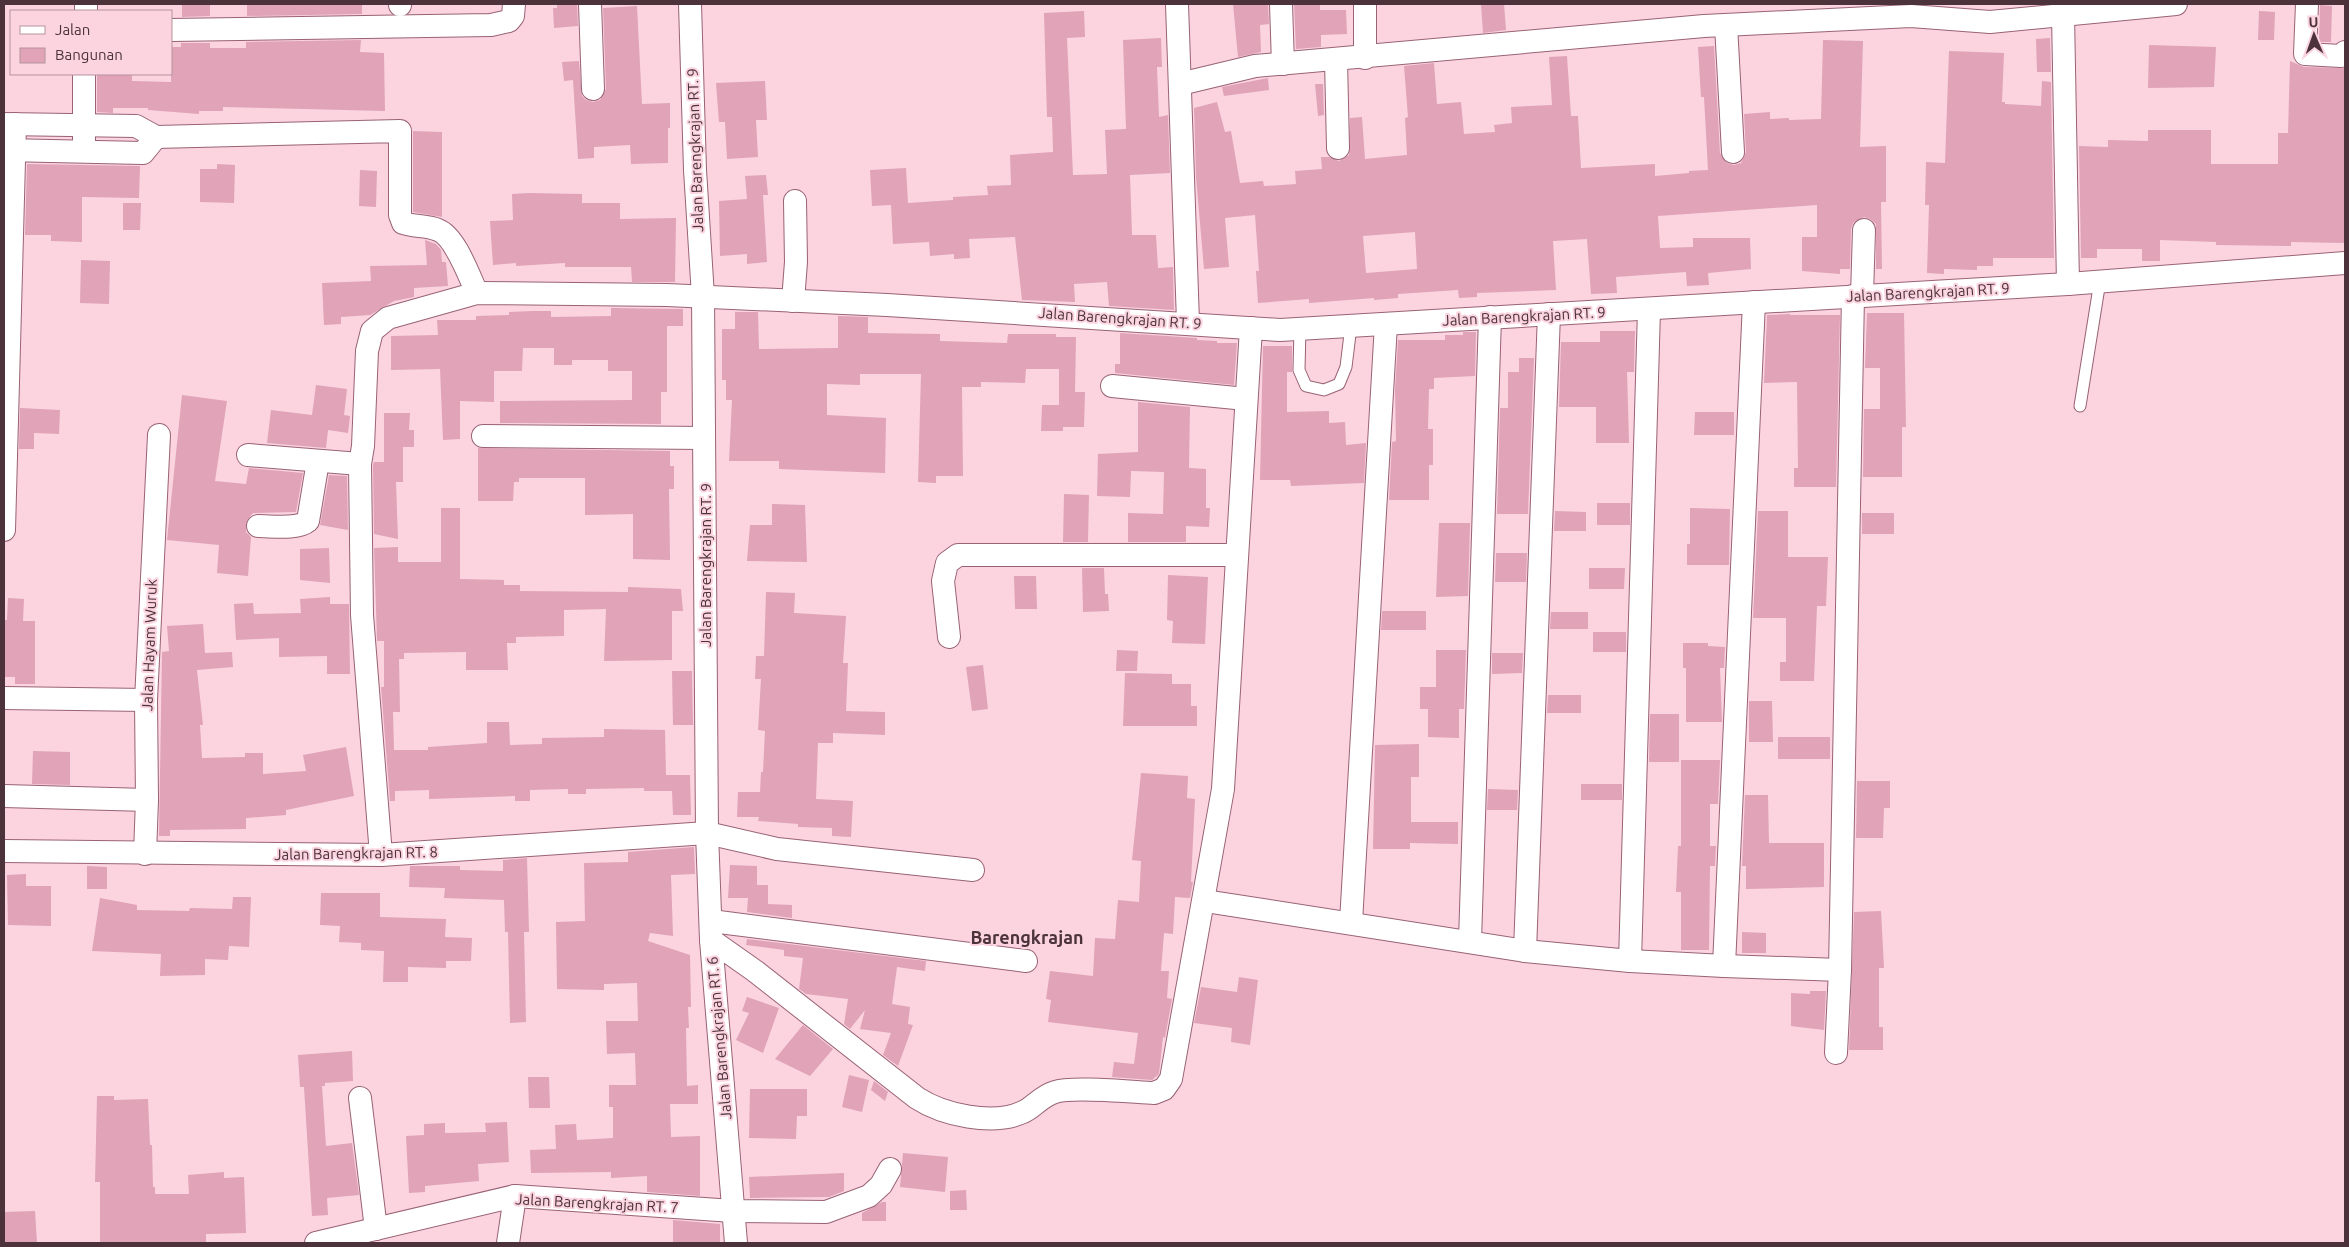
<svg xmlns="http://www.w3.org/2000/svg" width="2349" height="1247" viewBox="0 0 2349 1247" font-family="Ubuntu,sans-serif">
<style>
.building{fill:#e0a3b8;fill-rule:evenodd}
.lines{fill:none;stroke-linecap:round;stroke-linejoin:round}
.lane-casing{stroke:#996275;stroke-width:13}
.street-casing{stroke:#996275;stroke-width:24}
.lane{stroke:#fff;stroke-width:11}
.street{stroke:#fff;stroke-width:22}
.labels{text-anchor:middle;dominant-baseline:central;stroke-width:4;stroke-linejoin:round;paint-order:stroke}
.street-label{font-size:15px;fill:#4b323b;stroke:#fbd4e0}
.quarter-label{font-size:18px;font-weight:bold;fill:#4b323b;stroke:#fbd4e0}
</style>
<rect width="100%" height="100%" fill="#fbd4e0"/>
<!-- building -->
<g class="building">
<path d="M182 4H210V16L182 17Z"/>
<path d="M247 4H362V14L247 16Z"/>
<path d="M557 4H577L578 26 554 28 553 8H557Z"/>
<path d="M1233 4H1268L1269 24 1260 25 1261 52 1238 57Z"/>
<path d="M1294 4H1320V10H1346L1347 34 1321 35V47L1296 49Z"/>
<path d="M1481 4H1504L1506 30 1483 33Z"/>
<path d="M2320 5 2332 6 2331 42H2319Z"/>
<path d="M637 6 642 104 670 103V128H668V163L631 164 630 145 594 147V158L578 159 573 80 564 81 562 62 579 61 582 96 586 100 593 102 600 100 606 89 603 8Z"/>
<path d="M1084 11 1085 37 1067 38 1073 175 1107 174 1105 130 1126 129 1123 40 1161 38 1162 67H1157L1159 117 1168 115 1170 173 1130 175 1132 235H1156L1158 268 1173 267 1174 310 1109 306 1107 282 1074 284 1075 302 1022 300 1015 237 969 239 970 258 954 259V254L930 256 929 242 893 244 891 205 872 206 870 170 906 168 908 203 953 200V197L988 195 987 186 1011 185 1010 155 1053 152 1052 117H1047L1044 13Z"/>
<path d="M2259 11 2275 12 2274 40H2258Z"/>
<path d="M2050 38 2051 72H2037L2036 39Z"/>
<path d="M361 40 360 52 384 53 385 111 223 107V111H199V114L148 110V108H113V113L97 112V74H132V81L171 82V47H181V43H210V48H246V42Z"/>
<path d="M1823 40 1863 41 1860 147 1886 146V202H1881L1882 269H1876V224L1870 219 1864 217 1853 223 1851 229 1850 269H1840V274L1802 271V237H1817V205L1658 216 1660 248 1693 247V238H1750L1751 269 1708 273 1709 285 1687 286 1686 272 1616 277 1617 293 1591 294 1587 239 1553 241 1556 290 1477 293V297L1459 298 1458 290 1398 294V298L1374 300V298L1309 303V299L1258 303 1256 271H1259L1255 215 1225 218 1229 267 1204 269 1196 177 1194 108 1217 102 1225 132 1231 131 1240 183 1263 181 1264 186 1296 184 1295 171 1322 169 1321 157H1329L1339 161 1349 155 1350 118 1362 117 1365 159 1407 155 1405 118 1408 117 1404 66 1434 63 1437 104 1461 102 1464 134 1495 132 1494 125 1512 123 1511 107 1552 105 1549 57 1567 56 1571 116H1578L1581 168 1655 164V176L1689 173V171L1708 170 1704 97H1701L1698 47 1714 46 1720 153 1727 163 1734 165 1741 163 1746 152 1744 114 1770 112V119L1789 118V120L1821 119ZM1415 232 1417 269 1366 273 1363 236Z"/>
<path d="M2149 45 2216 47 2214 87 2148 88Z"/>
<path d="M1949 51 2004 53 2002 102H2005V104L2041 106 2042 81 2051 82 2054 258H1993V266H1977V270L1944 269V274L1927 273 1929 205H1925L1926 162 1945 163Z"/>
<path d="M2290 61 2304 67 2345 68V243L2291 242V246L2216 245V242L2160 240V261H2142V249H2097V258H2081L2079 146 2108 147V140L2148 141V130H2211V164H2278V133H2288Z"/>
<path d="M1268 78 1269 90 1224 96 1222 87Z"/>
<path d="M765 81 767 120H756L758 157 727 159 725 122H719L716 83Z"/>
<path d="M1315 84H1323L1324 115 1318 116Z"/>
<path d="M413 131 442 132V217L413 212Z"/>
<path d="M27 164 140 166 139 198 82 197V242L51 241V235H25Z"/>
<path d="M217 164 235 165 234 203 200 202V169H217Z"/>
<path d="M360 170 377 171 376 207 359 206Z"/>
<path d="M766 175 768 195H763L767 262 747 264V254L720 256 719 201 747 199 745 176Z"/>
<path d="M529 193 582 194V203H620V219L676 218 675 282H632L631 267H565V263L516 266V263L493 265 490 221 513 220 512 194Z"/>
<path d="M123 203H141L140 230H123Z"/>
<path d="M425 240 436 244 441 250 442 262H446L448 286 414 288V297L394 301 370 315 341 317V324L324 325 322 283 371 281 370 266 427 265Z"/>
<path d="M81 260 110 261 109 304 80 303Z"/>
<path d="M611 308 683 309V326H667V392H661V424L500 423V401L632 400V371H608V360H572V365H554V348H523L522 371H494V402L460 401V439L443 440 440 369 391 370V336L438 335 437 320H476V316L509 315V312L533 311H551V317L611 316Z"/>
<path d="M735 312H758L759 349 838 348V316L868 317V333L940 334V341L1007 343 1008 334H1056V337H1076L1075 392H1085L1084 427H1063V431H1041L1042 405H1059V369H1026L1025 383 981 382V387H962L963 476H936V483L918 482 921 374H860V385L827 384V415L886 418 885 473 779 469V461H729L732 400H726V380H722V329H735Z"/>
<path d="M1867 313H1904L1906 427H1902V477H1863L1864 409H1880V368H1865Z"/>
<path d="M1790 314V315H1840L1836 487H1794V468H1798L1797 382 1764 383 1767 315Z"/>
<path d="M1600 331H1635L1634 372H1627L1629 443H1596V407H1559L1561 342H1600Z"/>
<path d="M1463 332H1476L1475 376 1434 378V389H1429L1428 429H1433V465H1429V500H1389L1392 442 1396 441 1395 389 1398 340H1445V335H1463Z"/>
<path d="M1120 333 1197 338V340L1217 341V343H1237L1234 385 1115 373V364H1120Z"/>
<path d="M1263 346H1292V372H1287V412L1329 411V423L1345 422 1346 445 1366 443 1364 483 1291 486 1290 480H1260Z"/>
<path d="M1519 358H1534L1528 514H1497L1500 408H1508V372H1519Z"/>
<path d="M316 385 347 389 344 415 350 416 348 433 328 430 326 448 267 443 271 410 312 415Z"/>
<path d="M182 395 227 401 215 481 246 484 249 468 303 473 296 512 253 513 247 520 246 532 251 537 248 576 217 573 219 545 167 540Z"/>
<path d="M1138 402 1190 407 1189 468 1206 469V508H1210L1209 527 1186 526V542H1128V513L1163 514 1164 472 1131 471 1130 497 1097 496 1098 454 1138 452Z"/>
<path d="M20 408 60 410 59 434 34 433V449H19Z"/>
<path d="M1695 412H1734V435H1694Z"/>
<path d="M384 413H410L409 430H414V447H403V482H396L398 539 374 534 373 465 374 462H384Z"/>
<path d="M478 448 670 451V466H674V489H669L670 560 633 559V514L585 515V478H519V482H514L513 501H478Z"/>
<path d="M329 475 347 476 348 530 320 525Z"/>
<path d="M1064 494 1089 495 1088 542H1063Z"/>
<rect x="1597" y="503" width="33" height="22"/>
<path d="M772 504 805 505 807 562 747 561 750 525H772Z"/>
<path d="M441 508H460V579L504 580V585H520V591L628 592V587L681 589 683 611H672V660L604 661 606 609 564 610V636L516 637V643H507L508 670H466V652L404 653V659H399L400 712H393L394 750H428V747L487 743V722H509L510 745 542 744V738L604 737V729L665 730 666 775H690L691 815H673L672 791H644V788L586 789V794H568V789L530 790V801H515V796L429 799V790L395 791V801H390L381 687H384V641H377L374 548 398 547V562H441Z"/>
<path d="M1690 508 1730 509 1729 565H1687V544H1690Z"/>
<path d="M1555 511 1586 512V531H1554Z"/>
<path d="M1758 511H1788V557H1828L1826 606H1817L1814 681H1780V662H1786V618H1753Z"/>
<rect x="1862" y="513" width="32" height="21"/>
<path d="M1439 523H1470L1468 596 1436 597Z"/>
<path d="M329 548 330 583 300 580V549Z"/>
<path d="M1496 553H1527L1526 582H1495Z"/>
<path d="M1082 568H1104L1105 594H1108L1109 611 1083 612Z"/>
<path d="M1589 568H1625L1624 589H1589Z"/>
<path d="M1168 575 1208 577 1205 644 1172 643 1173 621 1167 620Z"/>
<path d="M1014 576H1036L1037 609H1015Z"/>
<path d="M766 592 795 593 794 613 846 616 843 663H848L846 711 885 712V735L833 733V743H818L816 799 853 801 851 837 832 836V828L798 827V824L758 821 759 817H737L738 792H760L761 772H763L765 731 758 730 761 679H755L756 656H764Z"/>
<path d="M330 597V604H349L350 674H327V656L279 657V638L236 640 234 604 253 603 254 614 301 613 300 599Z"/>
<path d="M8 598 24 599 23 621H35V684H15V677H4V620H7Z"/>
<path d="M1382 611H1426V630H1381Z"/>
<path d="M1551 612H1588V629H1550Z"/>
<path d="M203 624 205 653 232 652 233 667 197 670 203 725H200L202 758 245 757V753H263V774L306 771 303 755 346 747 354 796 286 810V815L246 818V829L170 830V836H159L162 652 169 651 167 626Z"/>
<rect x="1593" y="632" width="33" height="20"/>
<path d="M1683 643H1708V646L1725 647 1724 668H1720L1722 722H1686V668H1683Z"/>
<path d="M1117 650 1138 651 1137 671H1116Z"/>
<path d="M1436 650H1466L1464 709H1459V738L1428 737V709H1420V687H1436Z"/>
<path d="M1492 653H1523L1522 673 1492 674Z"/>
<path d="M983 665 988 709 972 711 966 667Z"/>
<path d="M672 671H692L693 725H673Z"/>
<path d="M1125 673 1172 674V684H1191V706H1197V726H1123Z"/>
<path d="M1548 695H1581V713H1547Z"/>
<path d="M1749 701H1772L1773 742H1749Z"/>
<path d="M1650 714H1679V762H1649Z"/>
<rect x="1778" y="737" width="52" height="22"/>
<path d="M1419 744V777H1411V822H1458V844L1410 843V849H1373L1375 745Z"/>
<path d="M33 751 70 752V785L32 784Z"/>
<path d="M1681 760H1720L1718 804H1710V846H1716L1715 866H1710L1709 950H1681V892H1676L1678 846H1681Z"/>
<path d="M1141 773 1188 776 1187 798 1195 799 1191 882H1193L1190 898 1175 897 1173 934 1164 933 1161 971H1169L1167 998 1172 999 1165 1038 1163 1037 1159 1074 1152 1080 1112 1077 1114 1062 1134 1064 1138 1033 1048 1022 1051 1000 1046 999 1050 971 1093 976 1095 938 1115 939 1118 900 1139 902 1141 861 1132 860Z"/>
<path d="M1857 781H1890V808H1884L1883 838H1856Z"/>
<rect x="1581" y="784" width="41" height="16"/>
<path d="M1488 789 1518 790 1517 810H1487Z"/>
<path d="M1745 795H1768L1769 843H1824V887L1746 889V866H1742Z"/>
<path d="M694 847 695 874 671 875 673 936 650 933 648 941 690 955 691 1007H688L689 1028H686L687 1086 698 1085V1104H670L671 1137 700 1136V1196L647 1192V1176L611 1178V1172L531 1173 530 1150 556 1149 555 1125 576 1124 577 1140 613 1138V1107H609V1085H636L635 1053 607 1054 606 1021H638L637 983 604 984V990L557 989 556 922 585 921 584 863 628 862V852Z"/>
<path d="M527 858 529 932H524L526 1022 510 1023 508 932H505L504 900 444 898 445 888 409 887 410 866H460V870L503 871V860Z"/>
<path d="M730 865 757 866V885H768V904L792 905V918L747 912 748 898H728Z"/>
<path d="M87 866 107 867V889H87Z"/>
<path d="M26 874V886H51V926L8 925 7 875Z"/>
<path d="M321 893H380V917L446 919 445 937 472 938 471 961H446V968L408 967V982H383L384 951 361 950V943L339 942 340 926 320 925Z"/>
<path d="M233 897H251L249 947 229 946 228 960 205 959V975L160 976 161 954 92 951 100 898 137 905V910L189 911 190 908 232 909Z"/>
<path d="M1881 911 1884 968H1879V1027H1883V1050H1849L1854 912Z"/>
<path d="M1742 932 1766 933V953H1742Z"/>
<path d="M747 939 926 961 925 971 897 967 892 1004 910 1007 908 1024 913 1025 898 1066 883 1055 891 1033 860 1029 865 1010 850 1029 844 1024 848 999 806 994 799 989 803 958 784 956V950L746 945Z"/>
<path d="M1239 977 1258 980 1250 1045 1231 1042 1232 1028 1194 1023 1201 987 1237 992Z"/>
<path d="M1810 991H1826L1824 1030 1791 1026V993L1810 994Z"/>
<path d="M747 997 779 1008 763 1053 736 1040 749 1013 742 1011Z"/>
<path d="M803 1025 833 1049 810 1076 775 1059Z"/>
<path d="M352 1051 353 1081 325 1083V1086H322L326 1146 352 1143 359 1195 327 1198 328 1215 312 1216 304 1087H300L298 1055Z"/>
<path d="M849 1075 869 1080 862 1112 842 1107Z"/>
<path d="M528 1077H549L550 1108H529Z"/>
<path d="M874 1081 888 1092 885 1101 871 1090Z"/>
<path d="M750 1089H807V1116H797L796 1139 749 1138Z"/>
<path d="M97 1096H114V1100L148 1099 150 1145H152L153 1187H155V1194H189L188 1175 224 1172V1178L244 1177 246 1233 206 1234V1243H100V1182H95Z"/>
<path d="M507 1122 509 1162 478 1164 479 1181 425 1186V1192L409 1193 406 1136 424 1135V1124L445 1123V1133L486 1132 485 1123Z"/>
<path d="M903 1153 948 1157 945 1192 900 1187Z"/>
<path d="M844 1173V1191L829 1197 750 1198 749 1177Z"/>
<path d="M966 1190 967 1210H950V1191Z"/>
<path d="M882 1202H886V1221H862V1213Z"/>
<path d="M35 1211 37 1243H4V1212Z"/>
<path d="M673 1220 720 1224V1243H673Z"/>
</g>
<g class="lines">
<!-- lane casing -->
<g class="lane-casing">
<g id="lane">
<path d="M1300 328 1299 370 1306 386 1324 390 1339 384 1346 367 1351 326"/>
<path d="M2080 406 2100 281"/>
</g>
</g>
<!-- street casing -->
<g class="street-casing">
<g id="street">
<path d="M400 4V5"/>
<path d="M590 4 593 89"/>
<path d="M690 4 695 170 703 296 707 833 711 940 736 1243"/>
<path d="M1177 4 1188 322"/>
<path d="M1281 4 1283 64"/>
<path d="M1365 4V58"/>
<path d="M2307 4 2305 54 2341 56 2345 52"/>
<path d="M86 11V4"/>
<path d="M2063 14 2068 284"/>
<path d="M1726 25 1733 152"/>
<path d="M171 30 491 25 509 21 513 16 514 4"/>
<path d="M1336 60 1338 148"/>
<path d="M1180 84 1255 66 1704 26 1911 16 1990 22 2176 4"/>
<path d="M4 124 136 126 156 137 143 153 4 150"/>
<path d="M156 137 400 131V215L403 223C414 227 427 225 438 230 455 236 469 276 477 293"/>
<path d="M84 141V74"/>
<path d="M1862 296 1864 230"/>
<path d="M793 301 796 262 795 201"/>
<path d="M1112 386 1246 399"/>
<path d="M483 436 704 438"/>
<path d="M248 455 360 464"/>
<path d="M258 526C272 526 297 530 308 521L318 461"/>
<path d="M4 530 15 124"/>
<path d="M949 637 943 581 947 563 958 555H1236"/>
<path d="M4 698 146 700"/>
<path d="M4 796 147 800"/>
<path d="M4 851 381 855 707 833 777 849 973 870"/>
<path d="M145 854 147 800 146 700 159 435"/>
<path d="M381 855 362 615 360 464 363 446 367 351 372 331 388 318 477 293 667 295 887 305 1280 330 2068 284 2345 263"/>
<path d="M1205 901 1525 951 1549 314"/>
<path d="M711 921 1026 961"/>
<path d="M1351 922 1386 324"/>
<path d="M711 940 755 971 917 1098C943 1115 993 1126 1023 1112 1033 1108 1041 1096 1055 1092 1072 1086 1132 1092 1154 1093L1164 1089 1171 1079 1223 789 1251 328"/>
<path d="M1470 941 1490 317"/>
<path d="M1525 951 1630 961 1649 310"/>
<path d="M1630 961 1724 966 1754 302"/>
<path d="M1724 966 1840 970"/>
<path d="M1836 1053 1840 970 1853 296"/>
<path d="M360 1098 376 1229"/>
<path d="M316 1243 515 1196 733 1211 826 1212 869 1196 881 1185 890 1169"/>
<path d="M508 1243 515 1196"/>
</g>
</g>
<!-- lane -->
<use href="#lane" class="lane"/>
<!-- street -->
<use href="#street" class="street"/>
</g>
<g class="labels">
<!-- street labels -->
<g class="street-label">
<text transform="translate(695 150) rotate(-92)">Jalan Barengkrajan RT. 9</text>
<text transform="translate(1928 292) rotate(-3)">Jalan Barengkrajan RT. 9</text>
<text transform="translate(1524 316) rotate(-3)">Jalan Barengkrajan RT. 9</text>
<text transform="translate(1120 318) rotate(4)">Jalan Barengkrajan RT. 9</text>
<text transform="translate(705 565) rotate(-90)">Jalan Barengkrajan RT. 9</text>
<text transform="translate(149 645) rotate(-88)">Jalan Hayam Wuruk</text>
<text transform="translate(356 853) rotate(-1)">Jalan Barengkrajan RT. 8</text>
<text transform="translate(719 1038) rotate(-95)">Jalan Barengkrajan RT. 6</text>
<text transform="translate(597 1203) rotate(3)">Jalan Barengkrajan RT. 7</text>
</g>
<!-- quarter labels -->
<g class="quarter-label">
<text x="1027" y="937">Barengkrajan</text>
</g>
</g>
<!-- border -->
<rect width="2349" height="1247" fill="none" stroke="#4b323b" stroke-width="10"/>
<!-- legend -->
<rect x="10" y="10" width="162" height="65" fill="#fbd4e0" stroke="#b5939e"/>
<rect x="20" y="26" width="25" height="8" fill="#ffffff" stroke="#b5939e"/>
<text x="55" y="35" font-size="15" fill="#4b323b">Jalan</text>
<rect x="20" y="48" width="25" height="15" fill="#e0a3b8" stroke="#b5939e"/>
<text x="55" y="60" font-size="15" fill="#4b323b">Bangunan</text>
<!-- north arrow -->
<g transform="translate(2314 35) rotate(358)" stroke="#fbd4e0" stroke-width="4" paint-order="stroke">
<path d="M0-4L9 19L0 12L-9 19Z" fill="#4b323b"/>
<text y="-8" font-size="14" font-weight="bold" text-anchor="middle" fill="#4b323b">U</text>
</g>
</svg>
